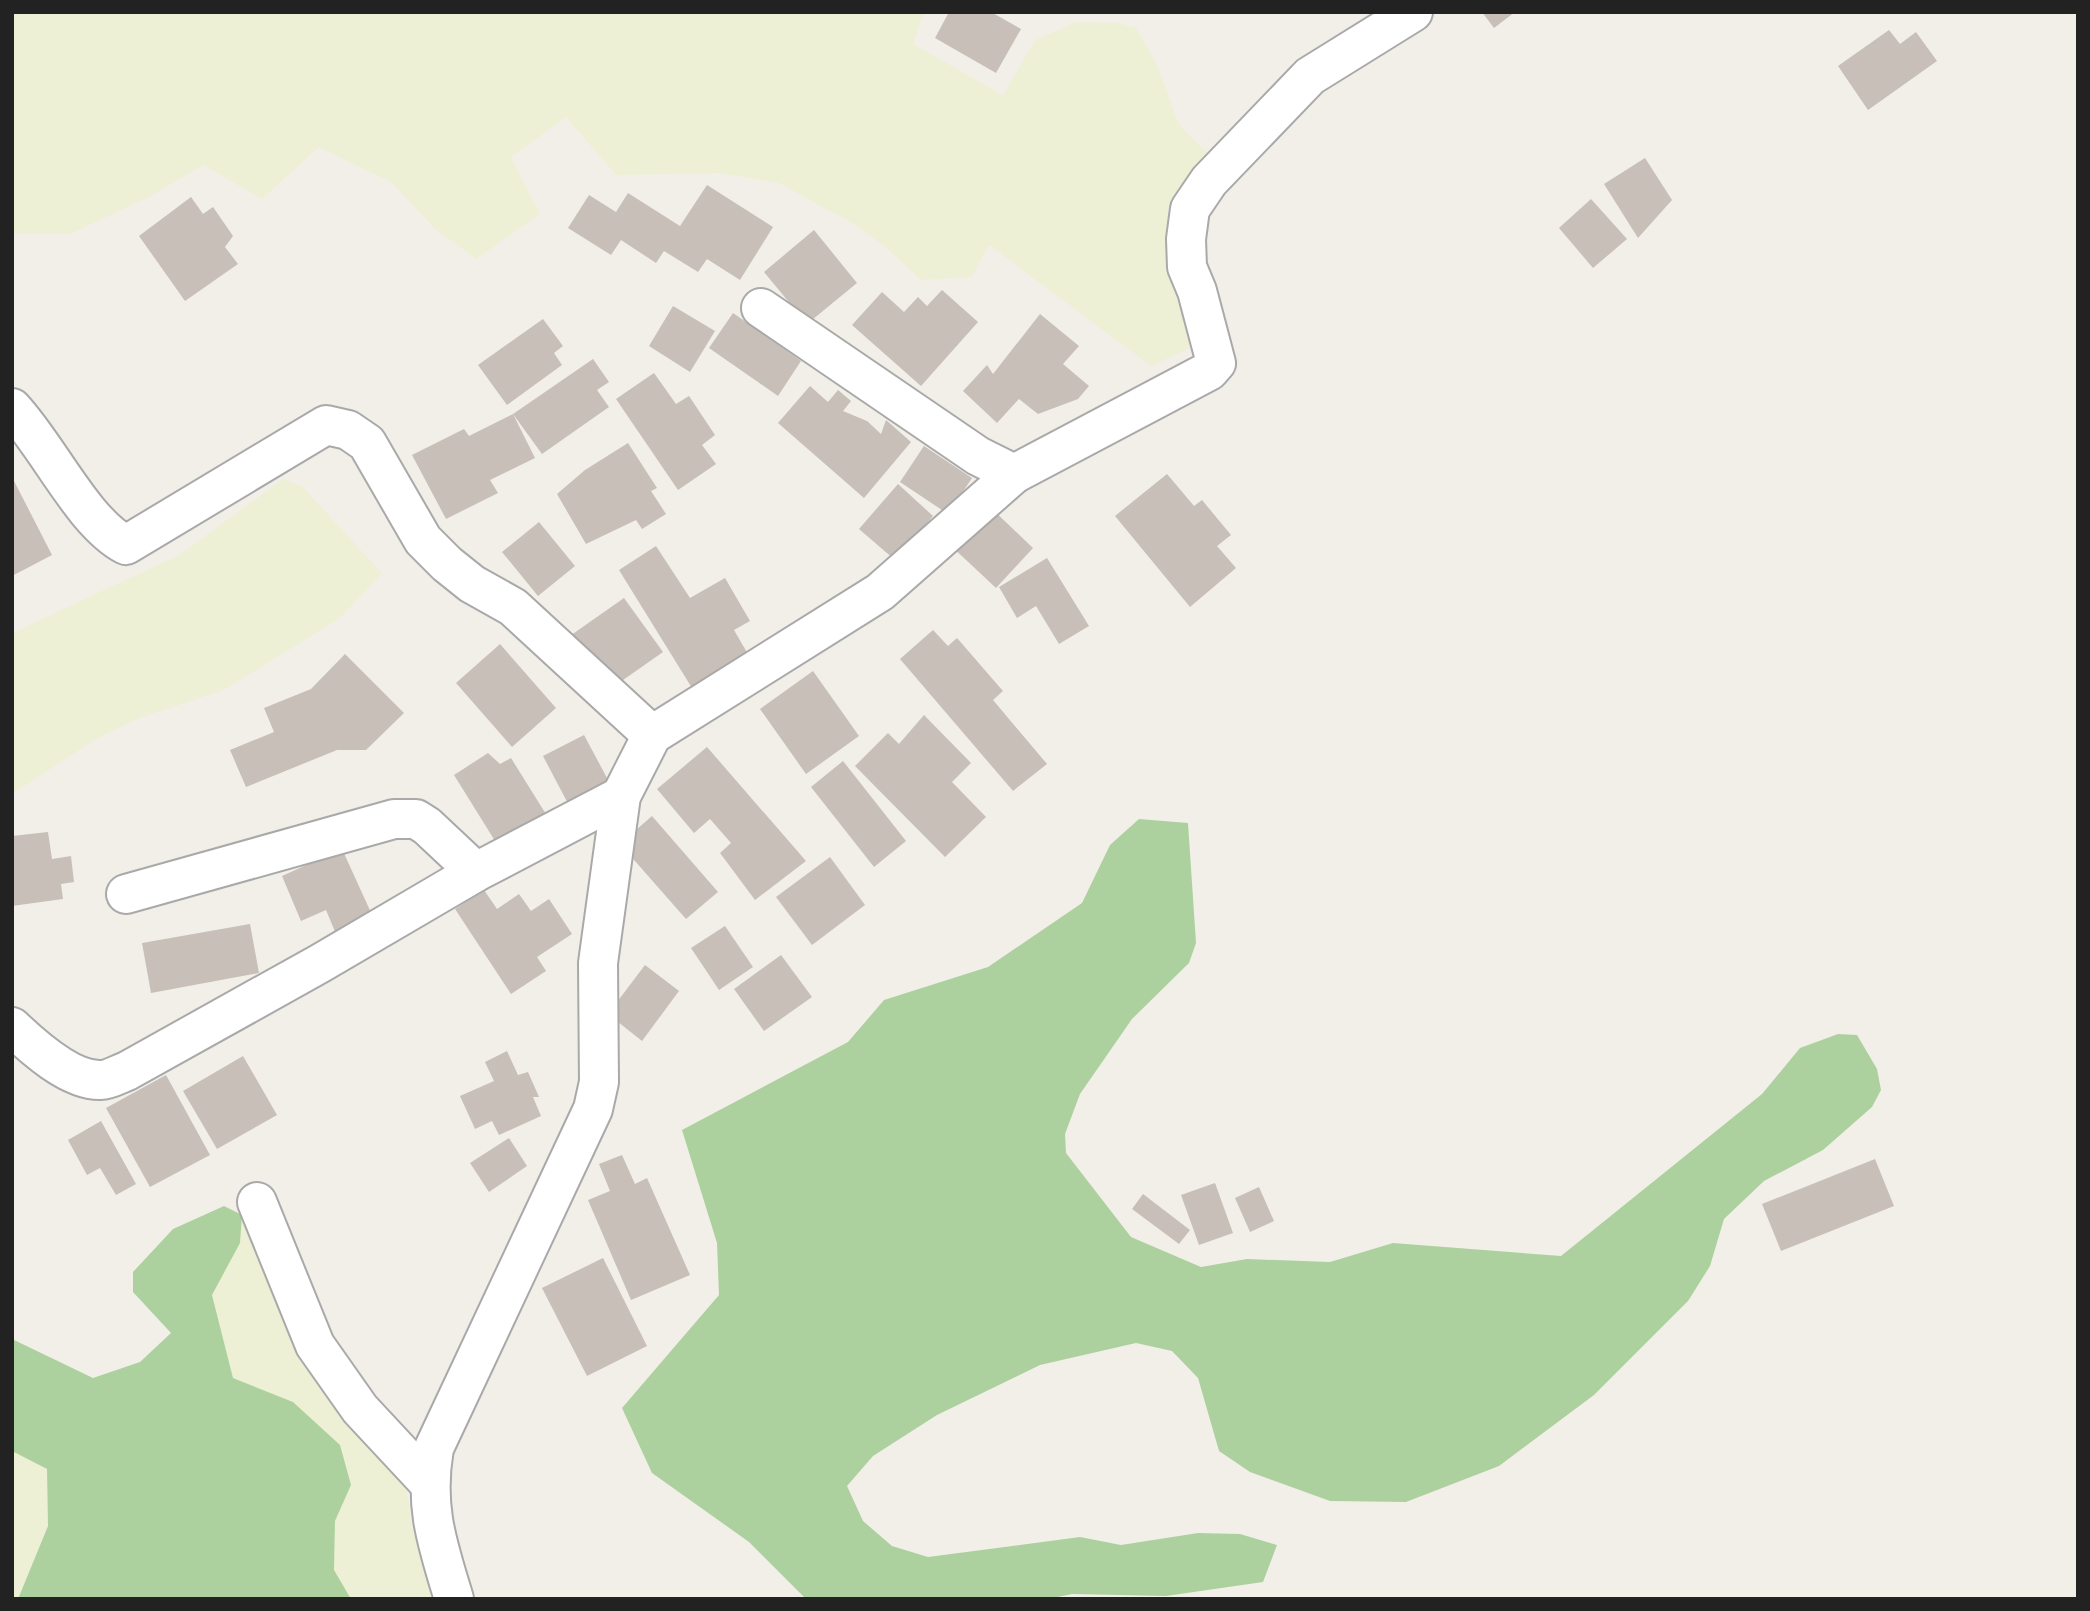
<svg xmlns="http://www.w3.org/2000/svg" width="2090" height="1611" viewBox="0 0 2090 1611" font-family="Roboto,sans-serif">
<style>
.farmland{fill:#eef0d5}
.forest{fill:#add19e}
.building{fill:#c7bfb8}
.lines{fill:none;stroke-linecap:round;stroke-linejoin:round}
.minor-casing{stroke:#a9a9a9;stroke-width:42}
.minor{stroke:#fff;stroke-width:38}
</style>
<rect width="100%" height="100%" fill="#f2efe9"/>
<!-- farmland -->
<g class="farmland">
<path d="M12 12H924L913 44 1003 95 1035 40 1076 22 1117 23 1136 28 1158 67 1178 123 1207 153 1171 200 1168 210 1195 346 1151 366 989 245 972 277 921 280 884 246 852 223 779 183 719 173 616 175 566 117 511 157 540 214 476 259 435 229 392 183 319 147 262 199 203 165 151 196 70 234H12Z"/>
<path d="M283 479 302 486 382 573 340 618 224 690 137 719 96 739 12 794V633L179 555Z"/>
<path d="M242 1215 406 1485 413 1531 440 1599H351L334 1570 335 1521 351 1485 293 1402 233 1378 212 1295 239 1243Z"/>
<path d="M13 1451 47 1469 48 1526 18 1599H12Z"/>
</g>
<!-- forest -->
<g class="forest">
<path d="M1139 819 1188 823 1196 943 1189 963 1132 1019 1080 1094 1065 1134 1066 1153 1131 1237 1201 1267 1247 1259 1330 1262 1393 1243 1561 1256 1762 1094 1800 1048 1838 1034 1857 1035 1877 1069 1881 1090 1872 1107 1823 1150 1764 1181 1724 1219 1710 1266 1688 1301 1594 1395 1499 1466 1406 1502 1330 1501 1250 1472 1219 1451 1198 1378 1172 1351 1136 1343 1040 1365 937 1415 873 1456 847 1486 863 1521 892 1546 928 1557 1080 1537 1121 1545 1198 1533 1240 1534 1277 1545 1263 1582 1166 1596 1072 1594 1048 1599H806L749 1542 652 1473 622 1408 719 1295 717 1243 682 1130 848 1042 884 1000 988 967 1082 903 1110 845Z"/>
<path d="M224 1206 242 1215 240 1243 212 1295 233 1378 293 1402 340 1445 351 1485 335 1521 334 1570 351 1599H18L48 1526 47 1469 12 1451V1339L93 1378 140 1362 171 1333 133 1292V1272L173 1229Z"/>
</g>
<!-- building -->
<g class="building">
<path d="M949 12H991L1021 29 996 73 935 38Z"/>
<path d="M1482 12H1515L1494 28Z"/>
<path d="M1889 30 1900 44 1916 32 1937 61 1868 110 1838 66Z"/>
<path d="M1645 158 1672 200 1638 238 1604 184Z"/>
<path d="M707 185 773 227 740 280 707 259 698 272 664 251 656 263 621 240 611 255 568 228 589 195 616 212 628 193 680 226Z"/>
<path d="M191 197 203 214 213 207 233 236 225 247 238 264 185 301 139 236Z"/>
<path d="M1591 199 1627 239 1593 268 1559 228Z"/>
<path d="M814 230 857 283 807 324 764 272Z"/>
<path d="M942 290 978 322 921 386 852 325 882 292 904 312 918 297 927 306Z"/>
<path d="M673 306 715 331 690 372 649 346Z"/>
<path d="M733 313 756 329 759 319 778 332 772 340 801 361 778 396 709 348Z"/>
<path d="M1040 314 1079 346 1063 364 1089 386 1078 399 1038 414 1019 399 997 423 963 391 987 365 993 374Z"/>
<path d="M543 319 563 346 554 353 562 365 507 405 478 365Z"/>
<path d="M593 359 609 382 597 390 609 407 542 454 513 414 535 458 490 480 498 493 446 519 412 455 464 429 469 436 513 414Z"/>
<path d="M654 373 676 404 689 396 715 435 702 445 716 464 678 490 616 399Z"/>
<path d="M810 386 828 402 838 390 851 401 843 411 867 421 881 434 886 420 911 442 864 498 778 423Z"/>
<path d="M628 443 657 488 651 491 666 514 642 529 636 520 586 544 557 494 585 470Z"/>
<path d="M924 446 972 478 948 514 900 482Z"/>
<path d="M1167 474 1194 506 1202 500 1231 535 1217 546 1236 568 1190 607 1115 516Z"/>
<path d="M12 477 52 555 12 576Z"/>
<path d="M898 484 933 516 895 560 859 529Z"/>
<path d="M987 504 1033 548 996 588 949 544Z"/>
<path d="M539 522 575 566 538 596 502 552Z"/>
<path d="M656 546 690 598 725 578 750 621 734 630 749 656 692 688 619 570Z"/>
<path d="M1047 558 1089 626 1059 644 1036 606 1017 618 999 587Z"/>
<path d="M624 598 663 652 606 692 567 638Z"/>
<path d="M933 630 948 646 957 638 1003 691 993 700 1047 764 1013 791 900 659Z"/>
<path d="M500 644 556 708 512 747 456 683Z"/>
<path d="M345 654 404 713 366 750H337L246 787 230 750 274 732 264 708 311 689Z"/>
<path d="M813 671 859 736 806 774 760 709Z"/>
<path d="M924 715 971 763 952 782 986 817 945 857 855 766 888 733 899 744Z"/>
<path d="M584 735 614 791 573 813 543 756Z"/>
<path d="M707 747 806 861 755 900 720 853 731 843 710 819 694 833 657 789Z"/>
<path d="M488 753 500 764 511 758 549 819 500 849 454 775Z"/>
<path d="M843 761 906 841 874 867 811 787Z"/>
<path d="M652 816 718 892 686 919 620 844Z"/>
<path d="M48 832 52 859 71 856 74 882 61 884 63 899 12 906V836Z"/>
<path d="M342 849 373 917 336 934 326 910 301 921 282 876Z"/>
<path d="M830 857 865 905 812 945 776 897Z"/>
<path d="M484 890 497 909 519 894 531 911 549 899 572 934 537 957 546 971 511 994 455 909Z"/>
<path d="M250 924 259 973 151 993 142 943Z"/>
<path d="M725 926 753 967 719 990 691 948Z"/>
<path d="M781 955 812 997 764 1031 734 989Z"/>
<path d="M645 965 679 991 642 1041 608 1014Z"/>
<path d="M507 1051 518 1075 528 1072 539 1097H533L541 1116 499 1135 492 1121 475 1129 460 1096 494 1081 485 1062Z"/>
<path d="M243 1056 277 1115 217 1149 183 1091Z"/>
<path d="M166 1075 210 1155 150 1187 106 1108Z"/>
<path d="M101 1121 136 1184 116 1195 100 1168 87 1175 68 1140Z"/>
<path d="M509 1138 527 1166 489 1192 470 1163Z"/>
<path d="M622 1155 635 1184 647 1178 690 1275 631 1300 588 1200 610 1191 599 1164Z"/>
<path d="M1875 1159 1894 1206 1781 1251 1762 1204Z"/>
<path d="M1215 1183 1233 1233 1199 1245 1181 1195Z"/>
<path d="M1259 1187 1274 1221 1250 1232 1235 1198Z"/>
<path d="M1143 1194 1190 1230 1179 1244 1132 1209Z"/>
<path d="M603 1258 647 1346 587 1376 542 1288Z"/>
</g>
<g class="lines">
<!-- minor casing -->
<g class="minor-casing">
<g id="minor">
<path d="M761 308 978 456 1014 474 1209 371 1216 363 1197 291 1187 267 1186 239 1190 209 1209 181 1310 76 1413 12"/>
<path d="M12 408C48 446 83 523 126 545L326 425 348 430 367 443 423 540 447 564 472 584 513 607 652 735"/>
<path d="M126 894 394 819H416L427 826 476 872"/>
<path d="M12 1027C33 1047 70 1081 101 1080 109 1080 119 1074 127 1071L319 964 476 872 621 796"/>
<path d="M257 1202 315 1345 360 1409 428 1482"/>
<path d="M454 1599C437 1543 424 1507 434 1448L593 1109 599 1082 598 963 621 796 652 735 880 592 1014 474"/>
</g>
</g>
<!-- minor -->
<use href="#minor" class="minor"/>
</g>
<!-- border -->
<rect width="2090" height="1611" fill="none" stroke="#222222" stroke-width="28"/>
</svg>
